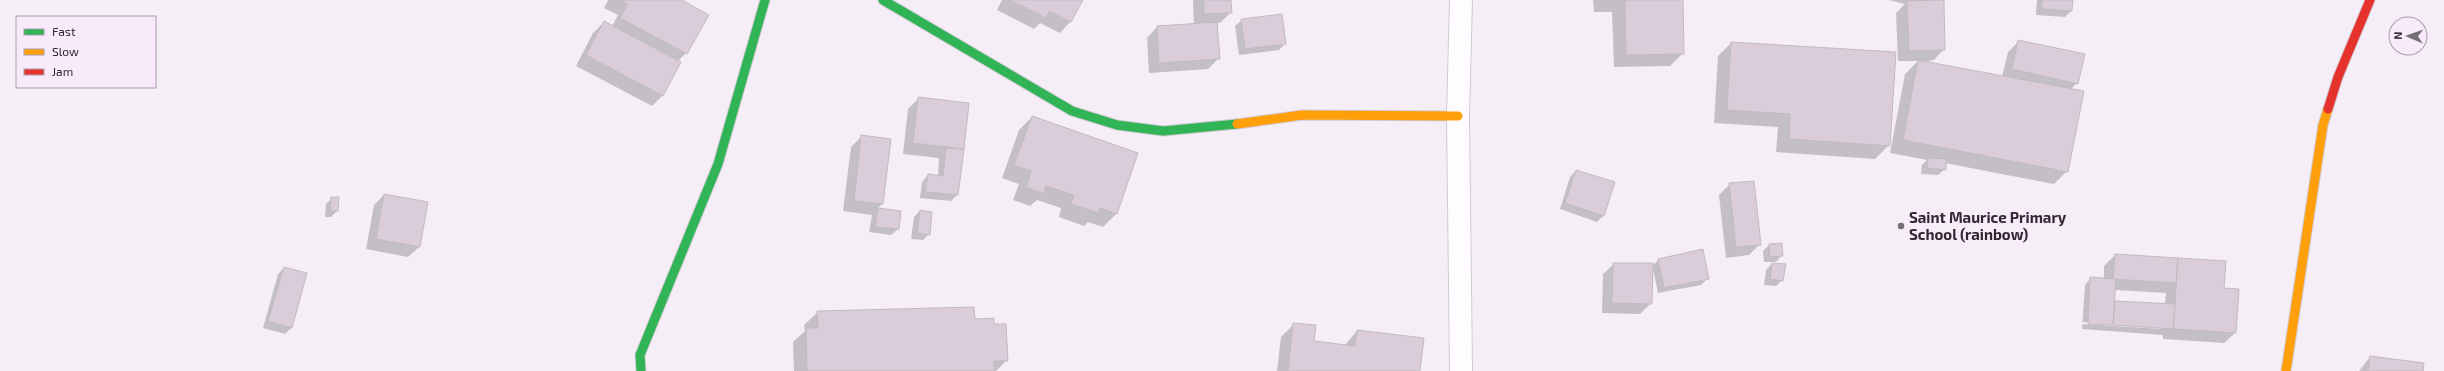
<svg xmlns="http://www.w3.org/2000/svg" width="2444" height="371" viewBox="0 0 2444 371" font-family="'Exo 2',sans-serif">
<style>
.shadow{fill:#0003;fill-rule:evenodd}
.building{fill:#dacdd9;stroke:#c1bbc1}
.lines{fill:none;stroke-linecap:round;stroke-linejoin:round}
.street-casing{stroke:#d0cad2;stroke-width:24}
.fast-casing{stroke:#d0cad2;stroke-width:11}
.slow-casing{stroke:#d0cad2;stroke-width:11}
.jam-casing{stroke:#d0cad2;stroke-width:11}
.street{stroke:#fefcfe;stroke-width:22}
.fast{stroke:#30b455;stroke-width:9}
.slow{stroke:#ff9f0a;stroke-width:9}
.jam{stroke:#e5322d;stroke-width:9}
.poi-dot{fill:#756f76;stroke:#f9eafb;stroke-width:1.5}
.labels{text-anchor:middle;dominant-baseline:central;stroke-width:3;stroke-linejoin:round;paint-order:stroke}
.poi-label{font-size:15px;font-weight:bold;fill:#302a30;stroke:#f9eafb;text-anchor:start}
</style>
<rect width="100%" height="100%" fill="#f6eef7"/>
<!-- shadow -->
<g class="shadow">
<path d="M608 0H679L686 53 678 61 663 95 652 106 576 66 593 33 604 22 612 26 618 15 604 8Z"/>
<path d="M1002 0H1081L1070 22 1060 33 1040 23 1034 29 997 10Z"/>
<path d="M1193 0H1230L1231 12 1220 23H1217L1219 58 1208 69 1149 73 1147 38 1157 27 1194 25Z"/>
<path d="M1593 0H1682L1683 53 1670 66 1614 67 1612 12H1594Z"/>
<path d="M1889 0H1929L1928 1 1944 49 1934 60 1922 62 2002 77 2008 52 2019 41 2077 83 2071 89 2067 171 2054 184 1945 163V169L1938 175 1921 174 1922 165 1927 160 1890 153 1905 74 1918 61H1898L1896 13 1905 4Z"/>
<path d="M2037 0H2072L2071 11 2065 17 2036 15Z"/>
<path d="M1242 20 1285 44 1279 50 1239 55 1235 26Z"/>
<path d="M1731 43 1889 145 1875 159 1776 152 1778 127 1714 123 1718 56Z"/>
<path d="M919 98 968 104 957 195 951 201 920 198 922 182 928 175 938 176 939 158 903 154 908 109Z"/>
<path d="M1032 117 1137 154 1116 214 1103 227 1088 222 1084 226 1059 217 1061 208 1037 200 1030 206 1013 200 1019 184 1002 178 1019 130Z"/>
<path d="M862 136 882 204 877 209 900 212 898 229 891 235 869 232 872 215 843 211 851 147Z"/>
<path d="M1576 171 1603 216 1597 222 1560 209 1570 177Z"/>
<path d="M1730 184 1760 244 1749 255 1726 258 1719 195Z"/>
<path d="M384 195 419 247 408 257 366 249 374 205Z"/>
<path d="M332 198 337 211 331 217H325L326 204Z"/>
<path d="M920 211 929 234 923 240 911 239 914 217Z"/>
<path d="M1769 245 1782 255 1776 262H1764L1763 251Z"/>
<path d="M2115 255 2225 262 2223 289 2235 333 2224 343 2163 339V335L2082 329 2085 285 2091 278 2104 279V266ZM2115 290 2166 293 2165 305 2114 302ZM2083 322 2163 327V329L2082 324Z"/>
<path d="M1658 260 1708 278 1701 285 1658 293 1653 269 1651 303 1640 314 1602 313 1603 274 1614 264 1652 266Z"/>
<path d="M1772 264 1782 280 1776 286 1764 285 1766 270Z"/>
<path d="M284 268 306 274 291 328 285 334 263 328 278 274Z"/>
<path d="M818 312 974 320 993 325 1007 360 996 371H794L793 342 805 331 804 325Z"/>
<path d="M1294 324 1313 342 1344 346 1357 331 1419 371H1277L1281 337Z"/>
<path d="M2370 357 2422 371H2359Z"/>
</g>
<!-- building -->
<g class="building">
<path d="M620 0H682L709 15 687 54 620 18 628 4Z"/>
<path d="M1010 0H1083L1071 22 1049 11 1046 18Z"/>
<path d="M1204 0H1231L1232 13 1204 14Z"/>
<path d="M1625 0H1683L1684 54 1626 55Z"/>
<path d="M1944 0 1945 50 1909 51 1907 1Z"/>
<path d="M2042 0H2073L2072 11 2042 9Z"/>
<path d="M1282 14 1286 44 1245 49 1241 19Z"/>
<path d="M604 21 681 62 663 96 586 55Z"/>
<path d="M1217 22 1220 59 1159 63 1157 26Z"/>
<path d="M2018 40 2085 54 2078 84 2012 69Z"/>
<path d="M1731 42 1896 52 1890 146 1789 139 1790 114 1727 110Z"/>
<path d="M1918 60 2084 91 2068 172 1903 140Z"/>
<path d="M918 97 969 103 964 149 913 143Z"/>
<path d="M1032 116 1138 153 1117 214 1100 208 1098 213 1071 204 1074 195 1046 186 1044 194 1026 187 1031 171 1014 165Z"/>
<path d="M861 135 891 139 883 204 854 201Z"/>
<path d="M946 148 964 149 958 195 925 192 928 174 943 176Z"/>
<path d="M1928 158 1946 159V170L1927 168Z"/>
<path d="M1576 170 1615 182 1604 216 1565 203Z"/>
<path d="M1754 181 1761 245 1736 247 1729 183Z"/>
<path d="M384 194 428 202 420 247 376 239Z"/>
<path d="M331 197H339L338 211H330Z"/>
<path d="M878 208 901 211 899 229 875 227Z"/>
<path d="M920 210 932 212 930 235 917 233Z"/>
<path d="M1782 243 1783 256 1770 257 1769 244Z"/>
<path d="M1703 249 1709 279 1664 288 1658 259Z"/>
<path d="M2115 254 2178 258 2176 283 2113 279Z"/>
<path d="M2178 258 2226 261 2224 288 2239 289 2236 333 2173 329Z"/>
<path d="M1613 263H1653L1652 304 1612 303Z"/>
<path d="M1772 263 1786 264 1783 281 1770 279Z"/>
<path d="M284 267 307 273 292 328 268 321Z"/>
<path d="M2090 277 2116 279 2113 325 2088 324Z"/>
<path d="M2115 301 2175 304 2173 329 2113 325Z"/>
<path d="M974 307 975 319 994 318V324H1006L1008 361H994V371H807L806 328H818L817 311Z"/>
<path d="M1293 323 1316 325 1314 341 1355 346 1357 330 1424 338 1420 371H1288Z"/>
<path d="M2370 356 2424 363 2423 371H2368Z"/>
</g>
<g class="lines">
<!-- street casing -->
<g class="street-casing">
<path id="street" d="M1461 0 1458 116 1461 371"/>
</g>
<!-- fast casing -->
<g class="fast-casing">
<g id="fast">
<path d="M883 0 1072 111 1117 125 1163 131 1237 124"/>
<path d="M641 371 640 355 718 164 765 0"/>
</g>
</g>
<!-- slow casing -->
<g class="slow-casing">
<g id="slow">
<path d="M1237 124 1302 115 1458 116"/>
<path d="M2286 371 2323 125 2328 109"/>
</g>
</g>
<!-- jam casing -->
<g class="jam-casing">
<path id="jam" d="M2328 109 2338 77 2370 0"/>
</g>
<!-- street -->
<use href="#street" class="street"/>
<!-- fast -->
<use href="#fast" class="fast"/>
<!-- slow -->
<use href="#slow" class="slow"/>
<!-- jam -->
<use href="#jam" class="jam"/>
</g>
<!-- markers -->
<circle class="poi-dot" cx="1901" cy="226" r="4"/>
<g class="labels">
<!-- poi labels -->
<g class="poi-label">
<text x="1909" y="217">Saint Maurice Primary<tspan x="1909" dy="17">School (rainbow)</tspan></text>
</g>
</g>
<!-- legend -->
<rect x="16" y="16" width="140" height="72" fill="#f9eafb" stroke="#a99daa"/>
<rect x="24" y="29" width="20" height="6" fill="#30b455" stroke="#a99daa"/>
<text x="52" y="36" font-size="12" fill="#302a30">Fast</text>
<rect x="24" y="49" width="20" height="6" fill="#ff9f0a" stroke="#a99daa"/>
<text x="52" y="56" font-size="12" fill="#302a30">Slow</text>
<rect x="24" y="69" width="20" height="6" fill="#e5322d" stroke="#a99daa"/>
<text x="52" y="76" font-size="12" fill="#302a30">Jam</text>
<!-- north arrow -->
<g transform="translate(2408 36) rotate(272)"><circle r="19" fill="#f9eafb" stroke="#a99daa"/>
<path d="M0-3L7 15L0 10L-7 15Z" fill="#756f76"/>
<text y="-6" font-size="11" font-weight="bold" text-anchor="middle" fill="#302a30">N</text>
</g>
</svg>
